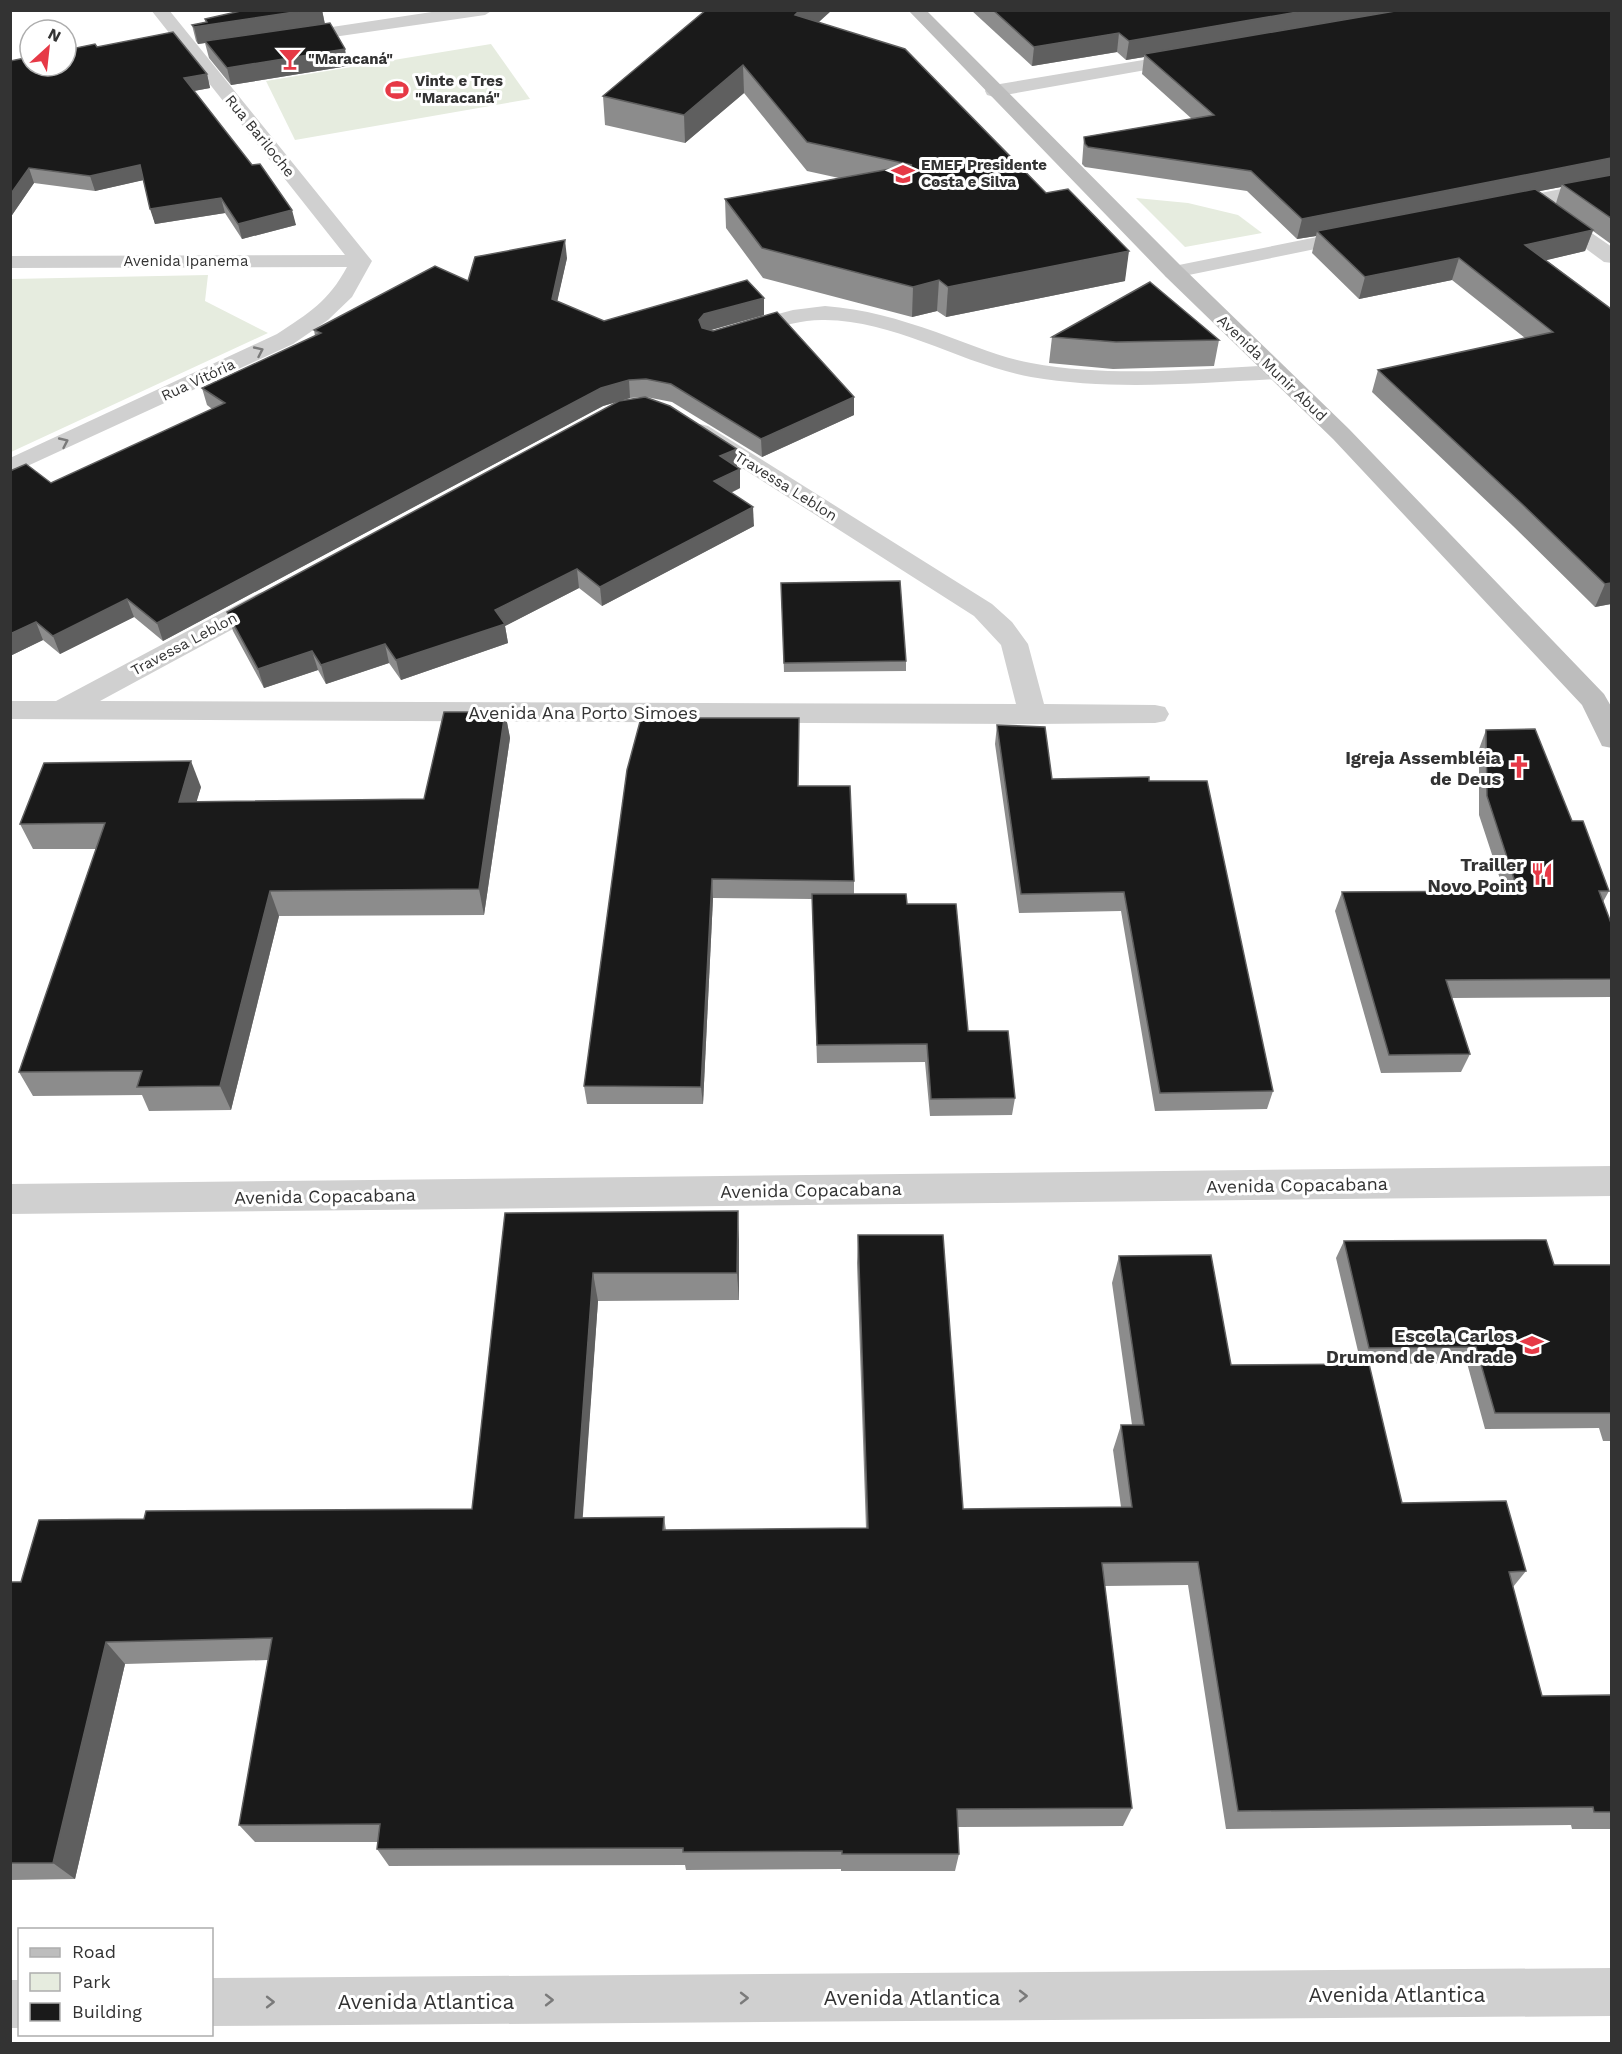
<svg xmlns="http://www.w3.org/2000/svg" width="1622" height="2054" viewBox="0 0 1622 2054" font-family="'Work Sans',sans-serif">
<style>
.green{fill:#e6ecdf}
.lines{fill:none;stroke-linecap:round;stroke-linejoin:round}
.street{fill:#d0d0d0;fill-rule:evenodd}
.secondary{fill:#bdbdbd;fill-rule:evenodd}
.wall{fill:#8c8c8c;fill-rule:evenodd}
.shaded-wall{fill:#5f5f5f}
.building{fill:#1a1a1a;stroke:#5f5f5f;stroke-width:1.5}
.oneway{stroke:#7a7a7a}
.labels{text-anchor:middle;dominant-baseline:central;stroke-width:6;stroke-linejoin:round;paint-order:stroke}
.far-poi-label{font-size:15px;font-weight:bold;fill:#333;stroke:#fff;text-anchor:start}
.far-street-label{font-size:15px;fill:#333;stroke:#fff}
.street-label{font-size:18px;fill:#333;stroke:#fff}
.poi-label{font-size:18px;font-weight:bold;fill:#333;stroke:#fff;text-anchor:end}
.near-street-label{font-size:21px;fill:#333;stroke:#fff}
</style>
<rect width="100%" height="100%" fill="#fff"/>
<!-- green -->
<g class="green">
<path d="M491 44 530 99 295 140 266 81Z"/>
<path d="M1136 198 1188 203 1238 215 1262 233 1185 247Z"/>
<path d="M208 275 205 301 268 333 11 452V279Z"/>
</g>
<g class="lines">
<!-- street -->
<g class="street">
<path d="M151 10H169L372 261 352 297 328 320 293 344 10 474V458L277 334C309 313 328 302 347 267L10 268V256L345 255Z"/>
<path d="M445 10H493L485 15 292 43 286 42 283 38 286 34 292 33Z"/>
<path d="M1185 53 1191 54 1194 58 1191 62 994 97 987 95 985 91 987 87 994 85Z"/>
<path d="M1612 179V191L1505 212 1498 210 1495 206 1498 202 1505 200Z"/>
<path d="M1554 210 1561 212 1612 247V263L1604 262 1547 220 1544 216 1547 212Z"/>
<path d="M1357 229 1364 231 1367 235 1364 239 1174 278 1166 277 1163 272 1166 267 1174 266Z"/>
<path d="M825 306C864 309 899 319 936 332 967 343 998 357 1031 363 1112 378 1196 369 1277 365L1285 367 1288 372 1285 377 1277 379C1196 383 1112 391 1031 377 961 364 898 321 825 320 797 319 769 331 741 338L733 336 730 331 733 326 793 310Z"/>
<path d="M700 424 708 426 992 604 1012 622 1028 644 1044 704 1155 705 1165 707 1169 714 1165 721 1155 723 1033 724 10 719V701H56L259 593 268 591 277 593 281 599 277 605 100 701 1016 704 1001 645 974 616 692 436 688 431 692 426Z"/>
<path d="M1612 1166V1196L10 1214V1184Z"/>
<path d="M1612 1968V2016L212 2026V1978Z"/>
<rect x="10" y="1980" width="10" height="48"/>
</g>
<!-- secondary -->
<path class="secondary" d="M908 10H926L1182 267 1349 429 1604 694 1612 708V748L1602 746 1582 705 1333 439 1166 277Z"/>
</g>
<!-- wall -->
<g class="wall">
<path d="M245 10H322L325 24 348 66 231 85 209 58 205 43 198 44 196 41 192 25 206 22 205 19Z"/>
<path d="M706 10H832L819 22 1125 281 946 317 937 311 912 317 763 278 726 228 725 199 839 178 807 171 744 93 685 143 605 125 603 96Z"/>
<path d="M971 10H1611V244L1593 231 1585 251 1546 260 1611 309V604L1595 607 1513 526 1372 392 1378 370 1525 338 1452 280 1359 299 1312 253 1316 236 1297 239 1247 191 1085 167 1082 164 1084 137 1192 119 1142 74 1144 57 1126 60 1117 52 1032 66ZM1561 187 1556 203 1539 191Z"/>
<path d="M97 47 207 74 210 88 194 91 296 225 242 239 225 213 155 224 143 180 95 191 34 183 10 218V61Z"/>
<path d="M567 258 557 301 604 321 764 298V315L711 330 854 397V415L762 457 672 402 646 397 737 468 740 488 731 493 754 526 602 606 579 588 505 626 508 643 401 680 389 663 326 684 318 670 264 688 233 631 227 612 643 397 630 398 603 406 163 641 134 617 60 654 43 640 10 656 51 483 212 409 207 405 202 388 315 336 314 330 468 281Z"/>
<path d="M1052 337 1219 340 1214 366 1113 369 1049 363Z"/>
<path d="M781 583 906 661V671L784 672Z"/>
<path d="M505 712 510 738 484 915 279 916 231 1110 149 1111 142 1095 33 1096 19 1072 96 849H33L20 824 201 787 196 802 424 799Z"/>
<path d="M997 725 1052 779 1149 781 1273 1091 1267 1109 1155 1111 1121 911 1019 913 995 744Z"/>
<path d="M1486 730 1572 821 1609 891 1603 902 1611 923V997L1452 998 1470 1054 1461 1072 1381 1073 1335 911 1342 892 1504 891 1479 815V749Z"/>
<path d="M799 736 798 786 854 881V894L907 904 968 1031 1015 1098 1012 1115 930 1116 925 1062 817 1063 812 899 713 898 703 1104H587L584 1086Z"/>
<path d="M505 1213 739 1240V1300L598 1301 582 1518 664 1517 666 1530 866 1529 857 1263 858 1235 963 1509 1121 1507 1113 1450 1121 1425H1132L1112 1283 1119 1256 1231 1365 1361 1364 1336 1258 1344 1241 1554 1265H1611V1441H1603L1599 1428 1485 1429 1467 1363 1369 1364 1402 1503 1526 1571 1513 1587 1542 1696 1611 1695V1829H1572L1571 1825 1226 1829 1188 1585 1105 1586 1132 1808 1123 1826 958 1827 959 1854 955 1871H841V1869L686 1870 685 1865 389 1866 377 1849 378 1842H255L239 1825 268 1660 125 1664 75 1879 10 1880V1582H21L144 1519 472 1509Z"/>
</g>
<!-- shaded-wall -->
<g class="shaded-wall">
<path d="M308 10H322L325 25 205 41V43L198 44 194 27Z"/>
<path d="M800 10H832L795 43V15Z"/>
<path d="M1309 10H1415L1144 54V57L1126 60 1129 41Z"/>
<path d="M1119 33 1117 52 1032 66 1034 47Z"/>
<path d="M345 49 348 66 231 85 227 68Z"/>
<path d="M743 65 744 93 685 143 684 115Z"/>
<path d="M207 74 210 88 188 92 184 78Z"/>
<path d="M1611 158V177L1562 184 1561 187 1320 235 1317 231 1316 236 1297 239 1302 219Z"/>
<path d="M140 165 144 180 95 191 90 176Z"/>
<path d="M29 168 34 183 10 218V195Z"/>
<path d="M221 198 225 213 155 224 150 209Z"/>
<path d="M292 210 296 225 242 239 238 224Z"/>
<path d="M1593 230 1585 251 1518 267 1525 245Z"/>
<path d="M565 240 567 258 554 316 552 299Z"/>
<path d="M1129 251 1125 281 946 317 948 287Z"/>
<path d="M1459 258 1452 280 1359 299 1365 277Z"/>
<path d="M939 280 937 311 912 317 913 287Z"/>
<path d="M764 298V315L704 332 699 320 704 314Z"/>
<path d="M629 380 630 398 603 406 163 641 157 623 601 388Z"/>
<path d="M854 397V415L762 457 761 439Z"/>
<path d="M737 449V467L720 456Z"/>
<path d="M740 469V488L715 500 714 481Z"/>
<path d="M753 507 754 526 602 606 600 587Z"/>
<path d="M577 569 579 588 505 626 508 643 401 680 396 660Z"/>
<path d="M1611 583V604L1595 607 1605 584Z"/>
<path d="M127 599 134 617 60 654 53 636Z"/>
<path d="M36 622 43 640 10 656V634Z"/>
<path d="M385 644 389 663 326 684 321 665Z"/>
<path d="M312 651 318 670 264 688 258 669Z"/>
<path d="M505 712 510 738 484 915 479 889Z"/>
<path d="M191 761 201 787 189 827 179 802Z"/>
<path d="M712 879 713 898 703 1104 701 1087Z"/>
<path d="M270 891 279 916 231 1110 220 1086Z"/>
<path d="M738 1211 739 1240V1300L737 1273Z"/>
<path d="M593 1273 598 1301 581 1542 575 1518Z"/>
<path d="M106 1642 125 1664 75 1879 53 1863Z"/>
</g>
<!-- building -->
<g class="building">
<path d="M245 10H308L194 27 192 25 207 22 205 19Z"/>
<path d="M706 10H800L795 15 905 49 1046 193 1068 189 1129 251 948 287 939 280 913 287 762 248 725 199 912 165 807 142 743 65 684 115 603 96Z"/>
<path d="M993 10H1309L1129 41 1119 33 1034 47Z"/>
<path d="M1401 10H1611V158L1302 219 1251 171 1088 147 1085 144 1084 137 1214 115 1144 54Z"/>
<path d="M330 23 345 49 227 68 205 41Z"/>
<path d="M173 32 207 74 184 78 252 165 260 164 292 210 238 224 221 198 150 209 140 165 90 176 29 168 10 195V61L30 57V66H66V50L95 44 97 47Z"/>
<path d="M1611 175V218L1562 184Z"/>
<path d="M1535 189 1593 230 1525 245 1611 309V583L1605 584 1521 503 1378 370 1553 332 1459 258 1365 277 1317 231Z"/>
<path d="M565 240 552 299 604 321 747 280 764 298 704 314 699 320 702 328 713 331 777 312 854 397 761 439 671 384 646 379 629 380 601 388 157 623 127 599 53 636 36 622 10 634V471L26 464 51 483 225 403 202 388 321 333 314 330 435 266 468 281 475 257Z"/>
<path d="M1150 282 1219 340 1116 342 1052 337Z"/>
<path d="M645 397 670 406 737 449 720 456 740 469 714 481 753 507 600 587 577 569 495 610 505 624 396 660 385 644 321 665 312 651 258 669 227 612 619 401Z"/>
<path d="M900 581 906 661 784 663 781 583Z"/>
<path d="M444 712H505L479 889 270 891 220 1086 137 1087 142 1071 19 1072 105 823 20 824 44 763 191 761 179 802 424 799Z"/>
<path d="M641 718H799L798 786H850L854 881 712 879 701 1087 584 1086 627 770Z"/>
<path d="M997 725 1045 727 1052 779 1149 777V781H1207L1273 1091 1160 1093 1124 892 1021 894Z"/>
<path d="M1535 729 1572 821H1583L1609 891H1599L1611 923V979L1446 980 1470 1054 1389 1055 1342 892 1518 891 1487 796 1486 730Z"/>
<path d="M812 894H906L907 904H956L968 1031H1008L1015 1098 931 1099 927 1044 817 1045Z"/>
<path d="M738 1211 737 1273H593L575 1518 664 1517 663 1530 868 1528 858 1235H943L963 1509 1132 1507 1121 1425H1144L1119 1256 1211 1255 1231 1365 1369 1364 1402 1503 1506 1501 1526 1571 1509 1572 1542 1696 1611 1695V1812H1594L1593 1807 1238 1811 1198 1562 1102 1563 1132 1808 957 1809 959 1854H842V1851L683 1852V1848L377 1849 380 1824 239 1825 272 1638 106 1642 53 1863H10V1582H21L39 1520 144 1519 146 1511 472 1509 505 1213Z"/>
<path d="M1546 1240 1554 1265H1611V1413H1495L1476 1347 1369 1348 1344 1241Z"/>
</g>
<!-- one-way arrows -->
<defs><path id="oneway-chevron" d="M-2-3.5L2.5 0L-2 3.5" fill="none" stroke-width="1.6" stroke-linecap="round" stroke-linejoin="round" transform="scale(1.5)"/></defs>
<g class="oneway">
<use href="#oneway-chevron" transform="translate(259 351) rotate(-25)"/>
<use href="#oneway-chevron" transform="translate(64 442) rotate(-25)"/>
<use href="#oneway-chevron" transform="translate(1023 1996)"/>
<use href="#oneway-chevron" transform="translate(744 1998)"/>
<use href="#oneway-chevron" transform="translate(549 2000)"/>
<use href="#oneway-chevron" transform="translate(270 2002)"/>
</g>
<!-- icons -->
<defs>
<g id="bar-bare" transform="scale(1.8)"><path d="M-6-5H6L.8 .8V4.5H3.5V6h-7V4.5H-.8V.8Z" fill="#e63946" stroke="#fff" stroke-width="2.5" paint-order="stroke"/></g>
<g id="stadium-bare" transform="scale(1.8)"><path d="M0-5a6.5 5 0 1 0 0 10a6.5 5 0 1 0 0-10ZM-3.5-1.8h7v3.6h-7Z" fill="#e63946" stroke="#fff" stroke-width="2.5" paint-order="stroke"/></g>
<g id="school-bare" transform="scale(1.8)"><path d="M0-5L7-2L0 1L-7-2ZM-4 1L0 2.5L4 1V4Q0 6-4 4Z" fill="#e63946" stroke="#fff" stroke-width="2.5" paint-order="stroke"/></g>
<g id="church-bare" transform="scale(1.8)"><path d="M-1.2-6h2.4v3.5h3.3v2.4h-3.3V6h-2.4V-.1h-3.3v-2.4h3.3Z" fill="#e63946" stroke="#fff" stroke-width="2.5" paint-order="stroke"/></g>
<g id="restaurant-bare" transform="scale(1.8)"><path d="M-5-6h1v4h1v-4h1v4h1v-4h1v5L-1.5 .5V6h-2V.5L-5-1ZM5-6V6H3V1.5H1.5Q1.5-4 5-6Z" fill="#e63946" stroke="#fff" stroke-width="2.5" paint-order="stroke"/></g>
</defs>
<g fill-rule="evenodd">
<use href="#bar-bare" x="290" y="59"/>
<use href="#stadium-bare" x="397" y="90"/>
<use href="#school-bare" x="903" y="174"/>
<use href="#church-bare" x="1519" y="767"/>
<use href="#restaurant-bare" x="1542" y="874"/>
<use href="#school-bare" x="1532" y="1345"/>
</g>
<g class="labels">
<!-- far-poi labels -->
<g class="far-poi-label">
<text x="308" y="59">"Maracaná"</text>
<text x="415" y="81">Vinte e Tres<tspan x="415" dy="17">"Maracaná"</tspan></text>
<text x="921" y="165">EMEF Presidente<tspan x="921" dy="17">Costa e Silva</tspan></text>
</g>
<!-- far-street labels -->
<g class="far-street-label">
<text transform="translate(260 136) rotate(51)">Rua Bariloche</text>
<text x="186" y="261">Avenida Ipanema</text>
<text transform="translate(1272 368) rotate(44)">Avenida Munir Abud</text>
<text transform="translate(198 380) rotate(-25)">Rua Vitória</text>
<text transform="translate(786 486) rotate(32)">Travessa Leblon</text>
<text transform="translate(184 644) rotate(-28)">Travessa Leblon</text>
</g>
<!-- street labels -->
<g class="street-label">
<text x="583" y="712">Avenida Ana Porto Simoes</text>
<text transform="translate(1297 1185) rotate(-1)">Avenida Copacabana</text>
<text transform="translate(811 1190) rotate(-1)">Avenida Copacabana</text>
<text transform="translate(325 1196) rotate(-1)">Avenida Copacabana</text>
</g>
<!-- poi labels -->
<g class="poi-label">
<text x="1501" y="757">Igreja Assembléia<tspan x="1501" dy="21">de Deus</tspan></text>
<text x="1524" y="864">Trailler<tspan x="1524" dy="21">Novo Point</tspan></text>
<text x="1514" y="1335">Escola Carlos<tspan x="1514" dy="21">Drumond de Andrade</tspan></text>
</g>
<!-- near-street labels -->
<g class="near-street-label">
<text x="1397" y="1994">Avenida Atlantica</text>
<text x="912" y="1997">Avenida Atlantica</text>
<text x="426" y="2001">Avenida Atlantica</text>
</g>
</g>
<!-- border -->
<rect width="1622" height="2054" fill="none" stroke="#333333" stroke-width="24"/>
<!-- legend -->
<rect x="18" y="1928" width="195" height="108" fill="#ffffff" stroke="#adadad" stroke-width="1.5"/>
<rect x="30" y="1948" width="30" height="9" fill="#bdbdbd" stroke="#adadad" stroke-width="1.5"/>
<text x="72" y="1958" font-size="18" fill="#333333">Road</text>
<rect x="30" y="1973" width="30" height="18" fill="#e6ecdf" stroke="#adadad" stroke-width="1.5"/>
<text x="72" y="1988" font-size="18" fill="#333333">Park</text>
<rect x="30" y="2003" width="30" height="18" fill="#1a1a1a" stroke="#adadad" stroke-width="1.5"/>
<text x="72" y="2018" font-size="18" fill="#333333">Building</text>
<!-- north arrow -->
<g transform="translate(48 48) rotate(27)"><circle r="28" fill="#ffffff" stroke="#adadad" stroke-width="1.5"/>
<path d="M0-4.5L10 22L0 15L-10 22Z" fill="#e63946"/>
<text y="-9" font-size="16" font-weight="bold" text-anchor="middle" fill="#333333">N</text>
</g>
</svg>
